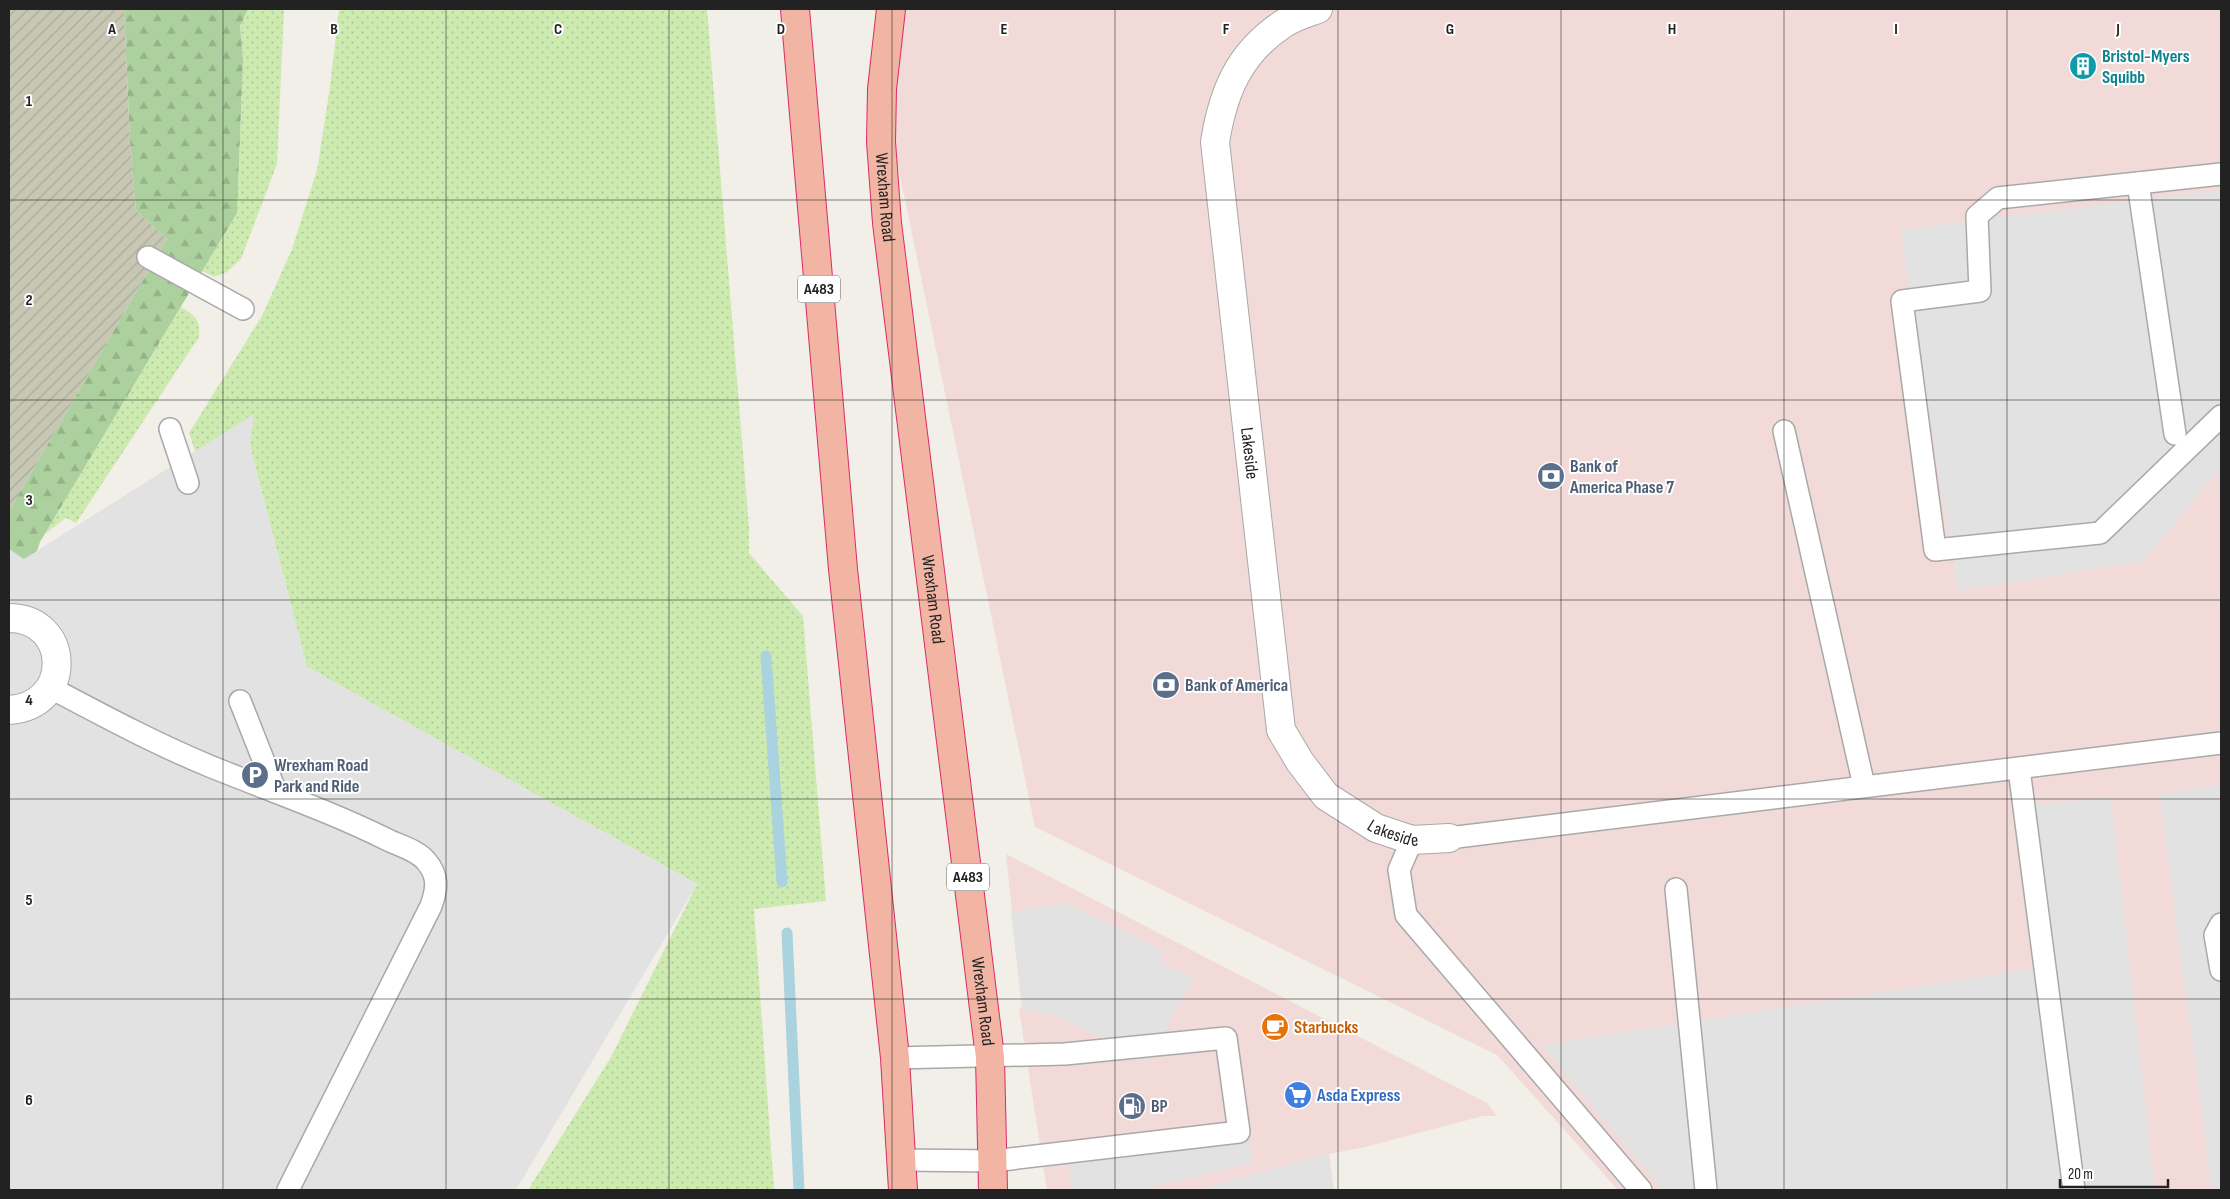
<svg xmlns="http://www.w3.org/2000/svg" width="2230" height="1199" viewBox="0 0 2230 1199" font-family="'Sofia Sans Condensed',sans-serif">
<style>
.commercial{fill:#f2dad9}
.construction{fill:url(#construction-furrows)}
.grass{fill:url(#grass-dots)}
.forest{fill:url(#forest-firs)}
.parking{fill:#e2e2e2}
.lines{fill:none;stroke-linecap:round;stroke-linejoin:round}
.stream{stroke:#aad3df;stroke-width:11}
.service-casing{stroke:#a9a9a9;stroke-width:24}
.minor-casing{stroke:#a9a9a9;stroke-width:30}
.trunk-casing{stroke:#dc2a67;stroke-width:30}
.service{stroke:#fff;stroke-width:21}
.minor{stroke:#fff;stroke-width:28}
.trunk{stroke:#f2b4a3;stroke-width:28}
.grid{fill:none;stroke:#222;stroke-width:1;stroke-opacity:0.55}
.labels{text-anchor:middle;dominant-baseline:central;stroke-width:4;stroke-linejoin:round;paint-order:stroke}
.shield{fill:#fff;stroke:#646464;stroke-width:1}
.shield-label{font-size:16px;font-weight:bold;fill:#222}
.culture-label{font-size:18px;font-weight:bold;fill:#0d838f;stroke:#fff;text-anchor:start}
.street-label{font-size:18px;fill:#222;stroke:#fff}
.service-label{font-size:18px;font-weight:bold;fill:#4e5e75;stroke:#fff;text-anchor:start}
.food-label{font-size:18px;font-weight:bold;fill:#c56008;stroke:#fff;text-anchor:start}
.shop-label{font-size:18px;font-weight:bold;fill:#366cbe;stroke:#fff;text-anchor:start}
.grid-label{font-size:16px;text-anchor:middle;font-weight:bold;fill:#222;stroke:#fff;stroke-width:4;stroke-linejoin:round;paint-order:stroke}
</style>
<defs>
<pattern id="construction-furrows" width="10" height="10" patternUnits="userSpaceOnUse" patternTransform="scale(1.25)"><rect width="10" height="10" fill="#c7c7b4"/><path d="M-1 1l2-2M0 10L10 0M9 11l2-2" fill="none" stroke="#abab9a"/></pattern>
<pattern id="grass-dots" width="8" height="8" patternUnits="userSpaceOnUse" patternTransform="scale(1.25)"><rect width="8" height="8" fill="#cdebb0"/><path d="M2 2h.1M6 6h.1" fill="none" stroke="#b0c997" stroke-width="1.8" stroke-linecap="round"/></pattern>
<pattern id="forest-firs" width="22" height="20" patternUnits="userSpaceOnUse" patternTransform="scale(1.25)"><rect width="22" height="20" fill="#add19e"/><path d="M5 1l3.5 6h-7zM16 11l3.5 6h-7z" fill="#95b388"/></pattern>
</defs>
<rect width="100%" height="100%" fill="#f2efe9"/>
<!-- commercial -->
<g class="commercial">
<path d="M891 9H2221V1190H1618L1497 1055 1035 827 882 89Z"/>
<path d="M1006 854 1487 1103 1497 1116H1483L1365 1147 1329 1154 1334 1190H1047L1019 1009 1022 1007Z"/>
</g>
<!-- construction -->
<path class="construction" d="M9 9H124L130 140 136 210 167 239 9 511Z"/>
<!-- grass -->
<g class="grass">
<path d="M248 9H284L277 164 241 259 227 272 214 277 202 271 237 213 243 59 240 26Z"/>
<path d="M339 9H707L749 527V553L803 616 826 901 754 909 774 1190H528L611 1057 697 884 307 667 250 446 203 473 189 433 262 316 292 249 317 170 330 87Z"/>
<path d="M181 307C195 315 201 320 199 337L76 523 66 518 45 534Z"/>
</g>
<!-- forest -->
<path class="forest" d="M124 9H248L240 26 243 59 237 213 40 542 37 551 9 589V511L167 239 136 210 130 140Z"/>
<!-- parking -->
<g class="parking">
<path d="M2221 190V468L2143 561 1958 591 1900 230Z"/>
<path d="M254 414 250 446 307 667 697 884 516 1190H9V549L24 559Z"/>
<path d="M2221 785V1190H2212L2159 794Z"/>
<path d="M2111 797 2155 1190H1663L1541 1045 2038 968 2026 805Z"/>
<path d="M1066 903 1164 951 1160 962 1194 979 1146 1063 1060 1017 1022 1008 1011 912Z"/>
<path d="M1246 1120 1252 1163 1137 1190H1073L1064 1145Z"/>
<path d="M1328 1154 1334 1190H1197Z"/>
</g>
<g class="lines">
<!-- stream -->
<g class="stream">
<path d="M766 656 782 882"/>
<path d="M787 933 799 1190"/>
</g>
<!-- service casing -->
<g class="service-casing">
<g id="service">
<path d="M2221 174 1998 198 1977 216 1980 291 1902 301 1935 550 2100 533 2221 416"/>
<path d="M2138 183 2175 434"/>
<path d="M148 257 243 309"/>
<path d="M170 429 188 483"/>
<path d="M1784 431 1864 786"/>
<path d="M51 688C102 715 154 743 207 765 268 790 330 811 390 841 401 846 418 851 426 861 439 876 437 889 431 906L288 1190"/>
<path d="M240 701 276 792"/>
<path d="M2019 769 2074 1190"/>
<path d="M1449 838 2221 743"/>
<path d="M1412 840 1399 870 1406 915 1641 1190"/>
<path d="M1676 889 1706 1190"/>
<path d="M2221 924 2215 935 2221 970"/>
<path d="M895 1058 1065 1054 1226 1038 1239 1132 993 1161 902 1160"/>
</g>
</g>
<!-- minor casing -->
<g class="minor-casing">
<g id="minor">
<path id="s1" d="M1318 9C1307 13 1293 17 1283 24 1239 53 1223 92 1215 142L1281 730 1300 762 1326 796 1376 828 1412 840 1449 838"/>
<path d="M9 618C71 618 74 706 9 710"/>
</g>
</g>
<!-- trunk casing -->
<g class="trunk-casing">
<g id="trunk">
<path d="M795 9 843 569 895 1058 903 1190"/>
<path id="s2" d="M891 9 882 89 881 142 887 223 990 1057 993 1190"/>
</g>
</g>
<!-- service -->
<use href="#service" class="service"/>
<!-- minor -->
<use href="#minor" class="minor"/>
<!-- trunk -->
<use href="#trunk" class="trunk"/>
</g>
<!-- grid -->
<path class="grid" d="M223 9V1190M446 9V1190M669 9V1190M892 9V1190M1115 9V1190M1338 9V1190M1561 9V1190M1784 9V1190M2007 9V1190M9 200H2221M9 400H2221M9 600H2221M9 799H2221M9 999H2221"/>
<!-- icons -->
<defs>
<g id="building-disc" transform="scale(1.4375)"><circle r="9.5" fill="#0f9aa8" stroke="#fff"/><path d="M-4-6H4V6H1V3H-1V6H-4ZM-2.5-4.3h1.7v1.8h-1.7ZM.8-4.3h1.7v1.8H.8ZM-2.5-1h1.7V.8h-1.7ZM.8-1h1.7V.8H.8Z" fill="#fff"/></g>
<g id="bank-disc" transform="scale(1.4375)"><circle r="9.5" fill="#5c6f8a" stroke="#fff"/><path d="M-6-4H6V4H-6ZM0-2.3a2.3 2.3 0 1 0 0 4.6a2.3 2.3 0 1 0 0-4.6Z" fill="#fff"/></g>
<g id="parking-disc" transform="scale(1.4375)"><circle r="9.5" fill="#5c6f8a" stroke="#fff"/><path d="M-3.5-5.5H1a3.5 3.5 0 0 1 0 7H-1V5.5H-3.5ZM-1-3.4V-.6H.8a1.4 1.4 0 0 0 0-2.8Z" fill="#fff"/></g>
<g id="cafe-disc" transform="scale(1.4375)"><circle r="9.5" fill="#e8710a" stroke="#fff"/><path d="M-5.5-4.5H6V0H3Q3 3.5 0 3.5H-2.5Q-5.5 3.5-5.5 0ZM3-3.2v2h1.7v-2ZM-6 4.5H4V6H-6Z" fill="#fff"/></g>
<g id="supermarket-disc" transform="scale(1.4375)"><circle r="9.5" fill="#3f7fe0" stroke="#fff"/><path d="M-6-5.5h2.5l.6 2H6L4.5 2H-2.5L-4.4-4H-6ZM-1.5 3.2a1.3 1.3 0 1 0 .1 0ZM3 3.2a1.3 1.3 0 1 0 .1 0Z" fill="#fff"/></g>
<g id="fuel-disc" transform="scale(1.4375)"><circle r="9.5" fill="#5c6f8a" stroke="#fff"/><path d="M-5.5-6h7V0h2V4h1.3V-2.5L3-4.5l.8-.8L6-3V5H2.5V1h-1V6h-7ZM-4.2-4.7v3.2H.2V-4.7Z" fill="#fff"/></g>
</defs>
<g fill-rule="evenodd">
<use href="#building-disc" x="2083" y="66"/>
<use href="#bank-disc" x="1551" y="476"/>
<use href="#bank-disc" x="1166" y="685"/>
<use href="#parking-disc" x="255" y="775"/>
<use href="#cafe-disc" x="1275" y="1027"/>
<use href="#supermarket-disc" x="1298" y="1095"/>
<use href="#fuel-disc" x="1132" y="1106"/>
</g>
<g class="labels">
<!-- shield labels -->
<g class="shield">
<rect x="798" y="275.5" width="42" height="27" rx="4"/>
<rect x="947" y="863.5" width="42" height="27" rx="4"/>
</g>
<g class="shield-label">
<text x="819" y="289">A483</text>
<text x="968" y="877">A483</text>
</g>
<!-- culture labels -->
<g class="culture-label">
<text x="2102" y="56">Bristol-Myers<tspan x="2102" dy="21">Squibb</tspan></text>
</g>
<!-- street labels -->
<g class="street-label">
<text stroke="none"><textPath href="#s2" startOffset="189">Wrexham Road</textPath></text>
<text stroke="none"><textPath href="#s1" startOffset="492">Lakeside</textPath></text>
<text stroke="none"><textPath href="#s2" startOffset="594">Wrexham Road</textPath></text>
<text stroke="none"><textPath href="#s1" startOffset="928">Lakeside</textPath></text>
<text stroke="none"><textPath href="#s2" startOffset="999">Wrexham Road</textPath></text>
</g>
<!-- service labels -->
<g class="service-label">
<text x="1570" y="466">Bank of<tspan x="1570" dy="21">America Phase 7</tspan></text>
<text x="1185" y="685">Bank of America</text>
<text x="274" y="765">Wrexham Road<tspan x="274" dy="21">Park and Ride</tspan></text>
<text x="1151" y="1106">BP</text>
</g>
<!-- food labels -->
<g class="food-label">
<text x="1294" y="1027">Starbucks</text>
</g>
<!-- shop labels -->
<g class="shop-label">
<text x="1317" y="1095">Asda Express</text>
</g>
</g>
<g class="grid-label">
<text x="112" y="34">A</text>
<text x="334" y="34">B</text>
<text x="558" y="34">C</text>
<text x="781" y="34">D</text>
<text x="1004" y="34">E</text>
<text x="1226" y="34">F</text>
<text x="1450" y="34">G</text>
<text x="1672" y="34">H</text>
<text x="1896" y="34">I</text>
<text x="2118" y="34">J</text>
<text x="29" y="106">1</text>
<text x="29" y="305">2</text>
<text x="29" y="505">3</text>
<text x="29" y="705">4</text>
<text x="29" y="905">5</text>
<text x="29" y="1105">6</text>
</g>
<!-- border -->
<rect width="2230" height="1199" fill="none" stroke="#222222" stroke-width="20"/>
<!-- scale -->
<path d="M2060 1179v8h108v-8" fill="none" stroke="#222222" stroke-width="2.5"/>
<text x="2068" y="1179" font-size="15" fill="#222222" stroke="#ffffff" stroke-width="4" paint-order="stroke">20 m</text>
</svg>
